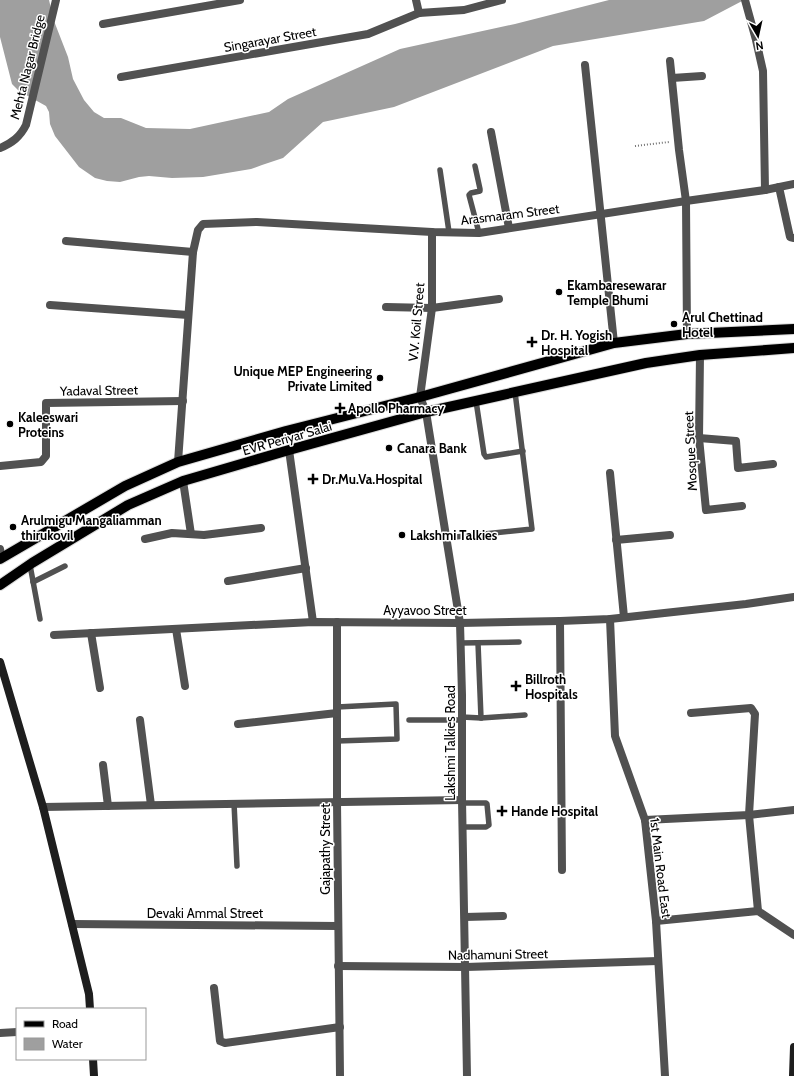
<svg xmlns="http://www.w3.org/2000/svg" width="794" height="1076" viewBox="0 0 794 1076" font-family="Cabin,sans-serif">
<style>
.water{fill:#9f9f9f}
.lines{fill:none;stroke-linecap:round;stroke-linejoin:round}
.primary-casing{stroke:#dbdbdb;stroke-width:12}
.path{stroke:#737373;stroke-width:2;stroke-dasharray:1 2;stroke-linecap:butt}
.lane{stroke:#515151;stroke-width:5.5}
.street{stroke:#515151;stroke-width:8}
.secondary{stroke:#1e1e1e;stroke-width:8}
.primary{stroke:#000;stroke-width:10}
.poi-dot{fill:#000;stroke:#fff;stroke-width:1.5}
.labels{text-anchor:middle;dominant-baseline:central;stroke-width:3;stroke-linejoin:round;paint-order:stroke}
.street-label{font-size:13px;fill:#000;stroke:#fff}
.poi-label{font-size:13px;font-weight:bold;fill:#000;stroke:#fff;text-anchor:start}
</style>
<rect width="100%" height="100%" fill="#fff"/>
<!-- water -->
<path class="water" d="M0 0H49L54 21 68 57 73 79 84 100 94 112 104 118H121L146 128 190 129 269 112 288 99 400 49 515 24 609 0H744L704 21 553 46 394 107 323 122 283 158 262 165 251 169 203 177 172 178 149 176 139 177 120 182 107 181 95 178 79 167 55 136 50 124 49 112 46 106 19 91 12 84 0 37Z"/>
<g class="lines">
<!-- primary casing -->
<g class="primary-casing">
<g id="primary">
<path d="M0 559 125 486 178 462 286 431 420 397 614 343 687 334 794 329"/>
<path d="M0 585 32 563 128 505 183 481 289 450 426 412 646 363 700 355 794 348"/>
</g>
</g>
<!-- path -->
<path class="path" d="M635 146 669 142"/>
<!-- lane -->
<g class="lane">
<path d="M475 166 480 189V191L471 193 469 195 479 233"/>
<path d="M440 170 449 232"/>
<path d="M476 401 484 454 486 457 523 451"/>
<path d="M446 538 532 529 515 392"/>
<path d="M30 565 40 619"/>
<path d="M33 582 65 566"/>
<path d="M460 643 519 642"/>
<path d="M478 643 481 718"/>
<path d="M462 717 481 718 525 715"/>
<path d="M409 720H462"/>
<path d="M337 741 397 739 396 704 337 707"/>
<path d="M234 803 237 866"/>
<path d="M462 803H486L487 804 489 825 486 827H463"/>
</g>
<!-- street -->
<g class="street">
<path d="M416 0 419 13"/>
<path d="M745 0 756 40 763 71 765 190"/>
<path d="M103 24 240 0"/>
<path d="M670 61 679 150 686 201 687 334"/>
<path d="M585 65 614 343"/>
<path d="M121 77 368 34 419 13 464 10 502 0"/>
<path d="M672 78 702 76"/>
<path d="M491 132 509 228"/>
<path d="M0 148C12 143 20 137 26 125L56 0"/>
<path d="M779 187 790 237 794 238"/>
<path d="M432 232V308L420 397 426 412 460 623 462 695V800L467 1076"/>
<path d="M66 241 193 252"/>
<path d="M50 305 188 315"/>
<path d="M386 307 432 308 499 299"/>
<path d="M700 355 699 438 706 510 742 506"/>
<path d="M699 438 736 441 738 468 773 464"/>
<path d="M289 450 313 622"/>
<path d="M178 462 193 252 198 230 203 224 257 222 432 232 479 233 686 201 765 190 794 184"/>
<path d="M0 466 41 462 46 456V403L183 401"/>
<path d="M610 473 624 617"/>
<path d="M183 481 191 534"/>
<path d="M145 539 172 533 204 535 261 528"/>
<path d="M616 540 670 535"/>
<path d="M0 549 1 558"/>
<path d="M228 581 306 568"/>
<path d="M610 619 615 736 645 820 656 921 665 1076"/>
<path d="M560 621 562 870"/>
<path d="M337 622V802L340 1076"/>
<path d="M176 629 185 686"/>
<path d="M91 633 100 688"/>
<path d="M54 635 313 622 460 623 560 621 610 619 746 604 794 597"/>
<path d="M691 713 751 708 755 714 749 815 758 911"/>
<path d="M140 720 151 805"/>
<path d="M238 724 337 713"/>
<path d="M103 765 108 806"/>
<path d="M43 807 462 800"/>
<path d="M645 820 749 815 794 810"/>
<path d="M465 917 503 916"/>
<path d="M656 921 758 911 794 935"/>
<path d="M72 924 338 926"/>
<path d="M338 966 466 967 658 961"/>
<path d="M214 988 220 1041 225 1043 340 1027"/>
<path d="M0 1033 17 1032"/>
</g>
<!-- secondary -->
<g class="secondary">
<path d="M0 662 43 807 89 994 90 1009"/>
<path d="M93 1059 94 1076"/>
<path d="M793 1076 794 1047"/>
</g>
<!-- primary -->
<use href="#primary" class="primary"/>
</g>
<!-- markers -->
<g class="poi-dot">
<circle cx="559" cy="292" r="4"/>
<circle cx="674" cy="324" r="4"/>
<path d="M530 336h4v4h4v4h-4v4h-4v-4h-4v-4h4z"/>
<circle cx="380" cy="378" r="4"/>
<path d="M338 402h4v4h4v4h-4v4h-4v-4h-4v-4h4z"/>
<circle cx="10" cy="424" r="4"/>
<circle cx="389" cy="448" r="4"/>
<path d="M311 473h4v4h4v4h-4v4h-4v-4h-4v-4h4z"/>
<circle cx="13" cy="527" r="4"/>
<circle cx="402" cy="535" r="4"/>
<path d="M514 680h4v4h4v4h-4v4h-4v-4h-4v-4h4z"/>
<path d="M500 805h4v4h4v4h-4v4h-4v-4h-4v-4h4z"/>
</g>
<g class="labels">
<!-- street labels -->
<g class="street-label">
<text transform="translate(270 39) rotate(-10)">Singarayar Street</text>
<text transform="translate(27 67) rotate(-76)">Mehta Nagar Bridge</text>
<text transform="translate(510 214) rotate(-7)">Arasmaram Street</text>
<text transform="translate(416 322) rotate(-85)">V.V. Koil Street</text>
<text transform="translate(99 390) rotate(-1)">Yadaval Street</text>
<text transform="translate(287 438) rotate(-16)">EVR Periyar Salai</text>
<text transform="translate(690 451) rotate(-93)">Mosque Street</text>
<text x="425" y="610">Ayyavoo Street</text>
<text transform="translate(450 743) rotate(-90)">Lakshmi Talkies Road</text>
<text transform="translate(325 849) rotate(-90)">Gajapathy Street</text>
<text transform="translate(661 868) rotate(83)">1st Main Road East</text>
<text x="205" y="913">Devaki Ammal Street</text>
<text transform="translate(498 954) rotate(-1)">Nadhamuni Street</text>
</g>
<!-- poi labels -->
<g class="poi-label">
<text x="567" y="285">Ekambaresewarar<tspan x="567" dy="15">Temple Bhumi</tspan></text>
<text x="682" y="317">Arul Chettinad<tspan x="682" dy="15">Hotel</tspan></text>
<text x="541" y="335">Dr. H. Yogish<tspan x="541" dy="15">Hospital</tspan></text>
<text x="372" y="371" text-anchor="end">Unique MEP Engineering<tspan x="372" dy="15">Private Limited</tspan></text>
<text x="348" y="408">Apollo Pharmacy</text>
<text x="18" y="417">Kaleeswari<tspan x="18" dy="15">Proteins</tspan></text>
<text x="397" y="448">Canara Bank</text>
<text x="322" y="479">Dr.Mu.Va.Hospital</text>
<text x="21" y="520">Arulmigu Mangaliamman<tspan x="21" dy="15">thirukovil</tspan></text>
<text x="410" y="535">Lakshmi Talkies</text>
<text x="525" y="679">Billroth<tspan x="525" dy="15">Hospitals</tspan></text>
<text x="511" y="811">Hande Hospital</text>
</g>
</g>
<!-- legend -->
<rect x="16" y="1008" width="130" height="52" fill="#ffffff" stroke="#999999"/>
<rect x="24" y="1021" width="20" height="6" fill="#000000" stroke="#999999"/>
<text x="52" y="1028" font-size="12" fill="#000000">Road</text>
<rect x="24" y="1038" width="20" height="12" fill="#9f9f9f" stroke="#999999"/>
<text x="52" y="1048" font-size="12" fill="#000000">Water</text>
<!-- north arrow -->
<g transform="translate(758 36) rotate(171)" stroke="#ffffff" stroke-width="3" paint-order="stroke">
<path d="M0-3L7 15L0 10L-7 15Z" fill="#000000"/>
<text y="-6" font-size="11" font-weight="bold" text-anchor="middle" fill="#000000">N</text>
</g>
</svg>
